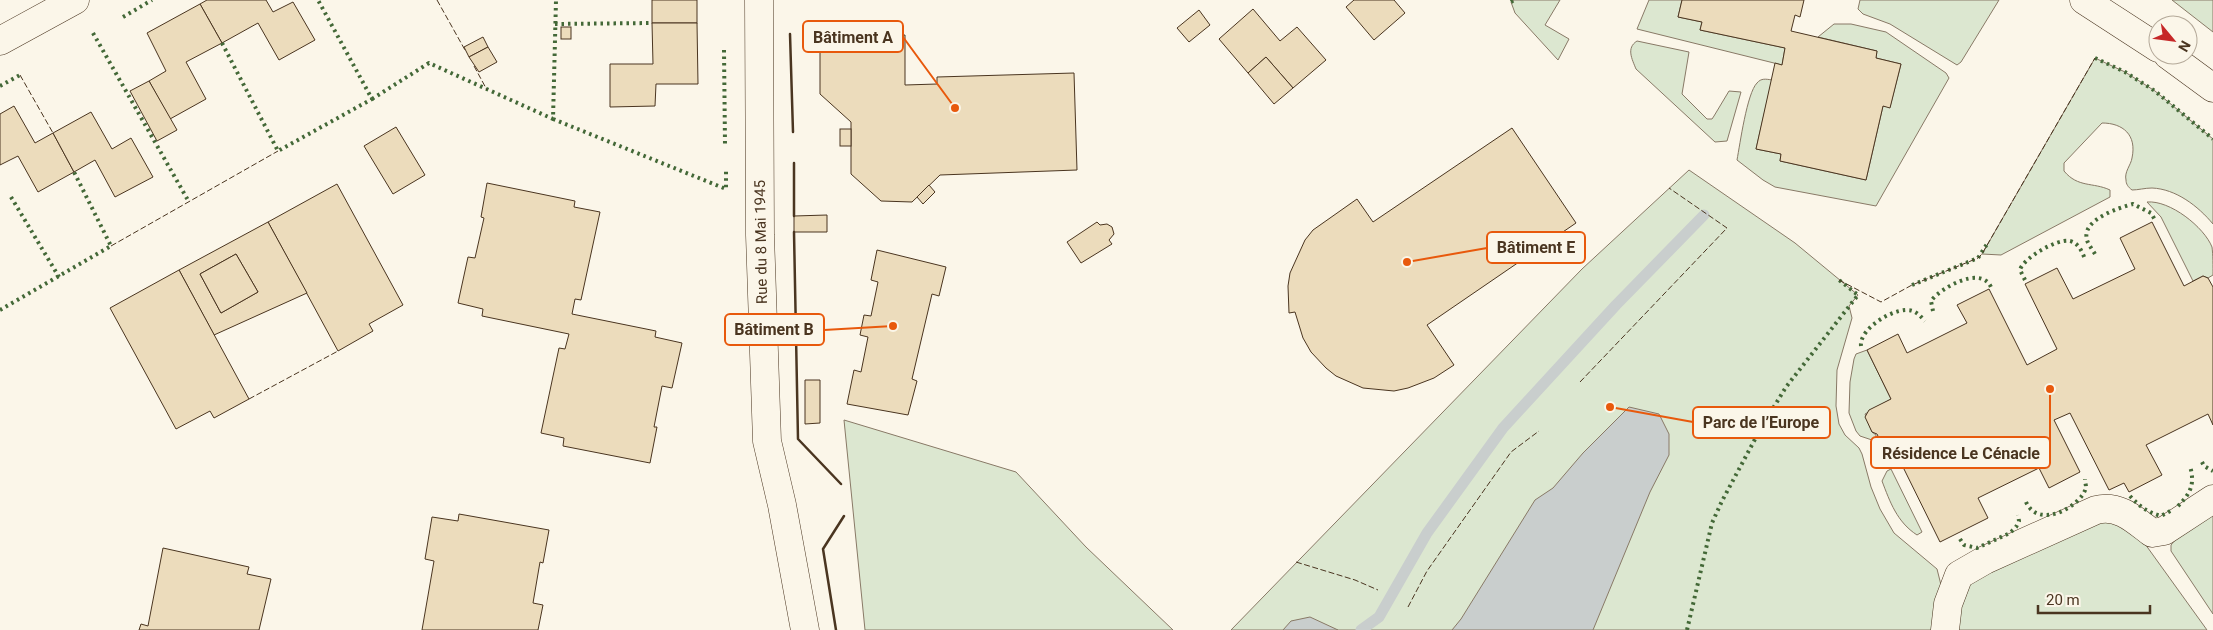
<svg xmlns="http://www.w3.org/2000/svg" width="2213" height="630" viewBox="0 0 2213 630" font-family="Roboto,sans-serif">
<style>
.green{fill:#dce7d0;stroke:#887966}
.water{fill:#c9cecd;stroke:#887966}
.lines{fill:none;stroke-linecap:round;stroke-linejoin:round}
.stream{stroke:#c9cecd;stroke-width:11}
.building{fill:#ecdcbc;stroke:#4a3520;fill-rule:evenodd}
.minor-casing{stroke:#4a3520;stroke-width:29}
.minor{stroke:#fbf6e9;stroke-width:28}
.hedge{stroke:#436837;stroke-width:4;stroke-dasharray:2.5 4;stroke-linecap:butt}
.fence{stroke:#4a3520;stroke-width:1;stroke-dasharray:6 2.5;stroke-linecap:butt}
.wall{stroke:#4a3520;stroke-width:2.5}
.labels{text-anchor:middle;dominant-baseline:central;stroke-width:4;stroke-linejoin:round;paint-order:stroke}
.street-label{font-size:15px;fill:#4a3520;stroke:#fbf6e9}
.leader{fill:none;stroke:#e8590c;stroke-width:2}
.callout-dot{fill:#e8590c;stroke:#fbf6e9;stroke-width:2}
.callout{fill:#fbf6e9;stroke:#e8590c;stroke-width:2}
.callout-label{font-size:16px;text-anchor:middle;font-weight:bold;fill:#4a3520}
</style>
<rect width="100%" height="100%" fill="#fbf6e9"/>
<!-- green -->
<g class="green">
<path d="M1514 0H1560L1545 25 1569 39 1558 60 1515 13 1511 2Z"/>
<path d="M1649 0H1682L1678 17 1702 22 1700 30 1785 48 1782 65 1637 29Z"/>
<path d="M1860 0H1999L1961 62 1957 65 1890 24 1863 14 1858 9Z"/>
<path d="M2172 0H2213V32Z"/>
<path d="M1834 24H1851L1886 32 1946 73 1949 78 1876 206 1775 187 1763 180 1737 160C1740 144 1747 93 1757 83 1761 78 1766 79 1772 80L1756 149 1781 154 1780 161 1866 180 1883 106 1890 107 1901 64 1876 58 1877 51 1818 37Z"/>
<path d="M1637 41 1689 52 1682 94 1707 119H1712L1714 116 1729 91 1741 92 1727 141 1715 142 1636 69C1632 59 1626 48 1637 41Z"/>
<path d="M2095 58 2125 72 2155 91 2213 139V224C2198 206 2176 189 2152 188 2145 188 2138 190 2132 190 2128 187 2126 184 2126 180 2124 172 2131 165 2132 158 2137 135 2123 123 2102 123L2064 163V171C2078 188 2093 182 2110 190V197L2001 255 1982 254Z"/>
<path d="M1689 170 1795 243 1858 295 1849 306 1852 318 1837 370 1836 406 1839 424 1845 435 1859 448 1862 454 1871 487 1880 509 1894 533 1937 569 1942 589 1937 630H1231L1582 269Z"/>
<path d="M2147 202C2170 200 2204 227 2212 247 2213 254 2213 267 2213 275L2208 278 2203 276 2193 281 2161 217Z"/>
<path d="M1867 350 1891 399 1865 414 1872 432 1876 435V438L1872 440 1860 436 1856 431 1849 413 1850 382 1854 359 1856 354Z"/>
<path d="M844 420 1016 472 1086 547 1173 630H865Z"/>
<path d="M1891 469 1922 532 1917 535C1897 522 1890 502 1882 481L1887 471Z"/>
<path d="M2213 509V614L2171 551V545L2175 540Z"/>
<path d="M2105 516 2135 530 2207 630H1953L1962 586Z"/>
</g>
<!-- water -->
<g class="water">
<path d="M1629 407 1659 414 1669 434V455L1650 492 1593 630H1452L1461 619 1535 500 1553 488 1583 453Z"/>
<path d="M1310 617 1338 630H1283L1291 621Z"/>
</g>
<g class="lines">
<!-- stream -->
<path class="stream" d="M1361 630 1379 617 1427 533 1503 428 1616 305 1704 215"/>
</g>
<!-- building -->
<g class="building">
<path d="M207 0H266L273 12 293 2 315 40 279 60 258 23 222 43 200 4Z"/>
<rect x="652" y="0" width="45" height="23"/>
<path d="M1354 0H1394L1405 13 1374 40 1346 7Z"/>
<path d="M1682 0H1804L1800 17 1795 15 1791 31 1877 51 1876 58 1901 64 1890 108 1883 106 1866 180 1780 161 1781 154 1756 149 1775 63 1782 65 1785 48 1700 30 1702 22 1678 17Z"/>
<path d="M200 4 222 43 186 62 206 99 170 119 149 81 166 71 147 33Z"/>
<path d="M1253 9 1280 41 1297 27 1326 60 1293 88 1266 57 1248 73 1219 39Z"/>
<path d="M1199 10 1210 25 1189 42 1177 28Z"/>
<path d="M652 23H697L698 84H656L655 106 610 107V64H653Z"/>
<rect x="561" y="27" width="10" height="12"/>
<path d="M905 35V85L937 84V77L1074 73 1077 170 940 175 912 202 881 201 851 174V122L820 94V38Z"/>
<path d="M483 37 488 47 469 57 464 47Z"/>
<path d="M488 47 497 62 479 72 469 57Z"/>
<path d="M1266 57 1293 88 1274 104 1248 73Z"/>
<path d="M149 81 177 130 157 141 130 91Z"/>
<path d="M14 106 35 143 53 133 74 172 38 192 18 156 0 165V114Z"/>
<path d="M91 112 112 149 131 138 153 177 115 197 95 160 74 172 53 133Z"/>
<path d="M396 127 425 175 393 194 364 146Z"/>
<path d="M1512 128 1576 223 1427 325 1454 365 1434 378 1408 388 1394 391 1363 388 1336 376 1326 368 1311 352 1303 338 1295 312 1289 313 1288 286 1290 273 1305 240 1313 230 1357 199 1373 222Z"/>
<rect x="840" y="129" width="11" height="17"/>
<path d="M487 183 575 201 574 207 600 212 581 300 575 299 572 314 656 331 655 337 682 343 672 388 662 386 654 427H657L650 463 563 446 564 438 541 433 559 348 565 349 569 334 482 316 483 309 458 303 468 257 475 258 484 218 481 217Z"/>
<path d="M337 184 403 305 369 324 373 331 338 351 268 222Z"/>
<path d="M929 185 935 192 923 204 917 197Z"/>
<path d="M827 215V232H794V216Z"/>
<path d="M268 222 307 293 214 335 179 270ZM236 254 258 292 221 313 200 274Z"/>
<path d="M1097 222 1100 225 1107 224 1112 227 1114 234 1109 240 1112 244 1081 263 1067 242Z"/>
<path d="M2152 222 2184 286 2203 276 2208 278 2213 287V425L2208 414 2146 445 2162 475 2129 492 2124 483 2109 490 2070 413 2054 420 2080 472 2049 488 2039 468 1978 498 1988 518 1940 542 1901 463 1893 467 1877 434 1872 432 1865 417 1869 410 1891 399 1867 350 1898 334 1907 353 1967 323 1957 305 1989 289 2027 365 2057 349 2025 284 2057 268 2073 299 2135 269 2120 238Z"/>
<path d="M877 250 946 267 939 296 932 294 912 379 917 381 908 415 847 404 854 370 861 372 868 337 860 335 864 315 871 316 878 282 871 280Z"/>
<path d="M236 254 258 292 221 313 200 274Z"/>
<path d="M179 270 249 399 214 418 210 411 176 429 110 308Z"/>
<path d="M805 380H820V423L805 424Z"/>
<path d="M459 514 549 530 543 563 540 562 533 603 543 605 538 630H422L434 561 425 559 432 517 458 521Z"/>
<path d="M163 548 249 567 247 574 271 579 259 630H139L141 624 148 626Z"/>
</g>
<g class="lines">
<!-- minor casing -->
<g class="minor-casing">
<g id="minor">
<path d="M759 0 760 235 767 441 782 505 805 630"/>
<path d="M2084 0 2158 48"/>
<path d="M0 41 75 0"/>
<path d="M2168 55 2213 88"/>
<path d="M1945 630 1948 604 1959 575 1985 560 2096 510C2119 504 2135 520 2152 533L2164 531 2213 499"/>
</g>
</g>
<!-- minor -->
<use href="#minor" class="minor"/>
<!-- hedge -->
<g class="hedge">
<path d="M1511 2 1514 0"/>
<path d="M123 17 152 0"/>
<path d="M555 24 652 23"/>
<path d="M93 33 189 202"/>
<path d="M222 43 278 151 372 99 318 0"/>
<path d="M724 50 725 144"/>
<path d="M2095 58 2125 72 2155 91 2213 139"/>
<path d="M0 86 20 75"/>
<path d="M372 99 429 63 553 119 556 0"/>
<path d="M553 119 726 189V168"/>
<path d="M11 197 59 277"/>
<path d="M2095 254C2092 249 2088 244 2087 240 2081 220 2118 208 2133 204L2151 213 2155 220"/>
<path d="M2025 280 2020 270C2023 258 2058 238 2070 241 2079 243 2082 252 2085 259"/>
<path d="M1912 285 1978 258 1987 244"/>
<path d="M0 310 111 246 74 172"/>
<path d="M1933 311 1931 301C1940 288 1981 265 1991 287"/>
<path d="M1861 346C1859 328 1897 305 1913 311 1918 313 1921 317 1925 321"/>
<path d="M2202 462 2204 466 2213 471"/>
<path d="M2130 496C2139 506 2147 512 2161 516L2172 510"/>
<path d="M2026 502C2039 531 2083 505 2086 487 2086 485 2085 482 2085 479"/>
<path d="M2178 506C2191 493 2195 484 2190 466"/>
<path d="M1960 539 1964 545 1977 548 2010 533 2016 527 2019 521 2018 515"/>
<path d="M1687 630 1712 523 1722 501 1761 428 1786 387 1858 295 1839 280"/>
</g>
<!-- fence -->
<g class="fence">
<path d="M437 0 465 50"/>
<path d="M474 66 487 90"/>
<path d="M20 75 53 133"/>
<path d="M111 246 278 151"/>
<path d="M1839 280 1881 302 1912 285 1978 258 1982 254 2095 58"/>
<path d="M1580 382 1727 228 1669 188"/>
<path d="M249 399 338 351"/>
<path d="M1296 562 1355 580 1378 590"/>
<path d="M1408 607 1427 571 1511 452 1539 431"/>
</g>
<!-- wall -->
<g class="wall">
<path d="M790 34 793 132"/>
<path d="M794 163V216"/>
<path d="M794 232 798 439 841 484"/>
<path d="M836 630 823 549 844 516"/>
</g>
</g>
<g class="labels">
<!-- street labels -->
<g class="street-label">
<text transform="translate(761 242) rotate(-91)">Rue du 8 Mai 1945</text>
</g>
</g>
<!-- callouts -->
<path class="leader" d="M955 108L903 37M1407 262L1487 248M893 326L824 330M1610 407L1693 422M2050 389L2050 453"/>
<g class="callout-dot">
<circle cx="955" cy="108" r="5"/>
<circle cx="1407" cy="262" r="5"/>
<circle cx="893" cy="326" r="5"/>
<circle cx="1610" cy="407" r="5"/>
<circle cx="2050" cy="389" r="5"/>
</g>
<g class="callout">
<rect x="803" y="21" width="100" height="31" rx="5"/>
<rect x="1487" y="232" width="98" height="31" rx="5"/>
<rect x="725" y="314" width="99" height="31" rx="5"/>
<rect x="1693" y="407" width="137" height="31" rx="5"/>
<rect x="1871" y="437" width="179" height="31" rx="5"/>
</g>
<g class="callout-label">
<text x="853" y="43">Bâtiment A</text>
<text x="1536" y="253">Bâtiment E</text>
<text x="774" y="335">Bâtiment B</text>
<text x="1761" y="428">Parc de l’Europe</text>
<text x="1961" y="459">Résidence Le Cénacle</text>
</g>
<!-- north arrow -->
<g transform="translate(2173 40) rotate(119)"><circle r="24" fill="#fbf6e9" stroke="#b4a999"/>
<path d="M0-4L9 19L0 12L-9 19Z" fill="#c62828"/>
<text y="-8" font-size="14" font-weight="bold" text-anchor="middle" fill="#4a3520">N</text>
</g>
<!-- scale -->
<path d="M2038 605v8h112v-8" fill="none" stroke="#4a3520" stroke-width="2.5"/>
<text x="2046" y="605" font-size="15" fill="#4a3520" stroke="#fbf6e9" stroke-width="4" paint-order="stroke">20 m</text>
</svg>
